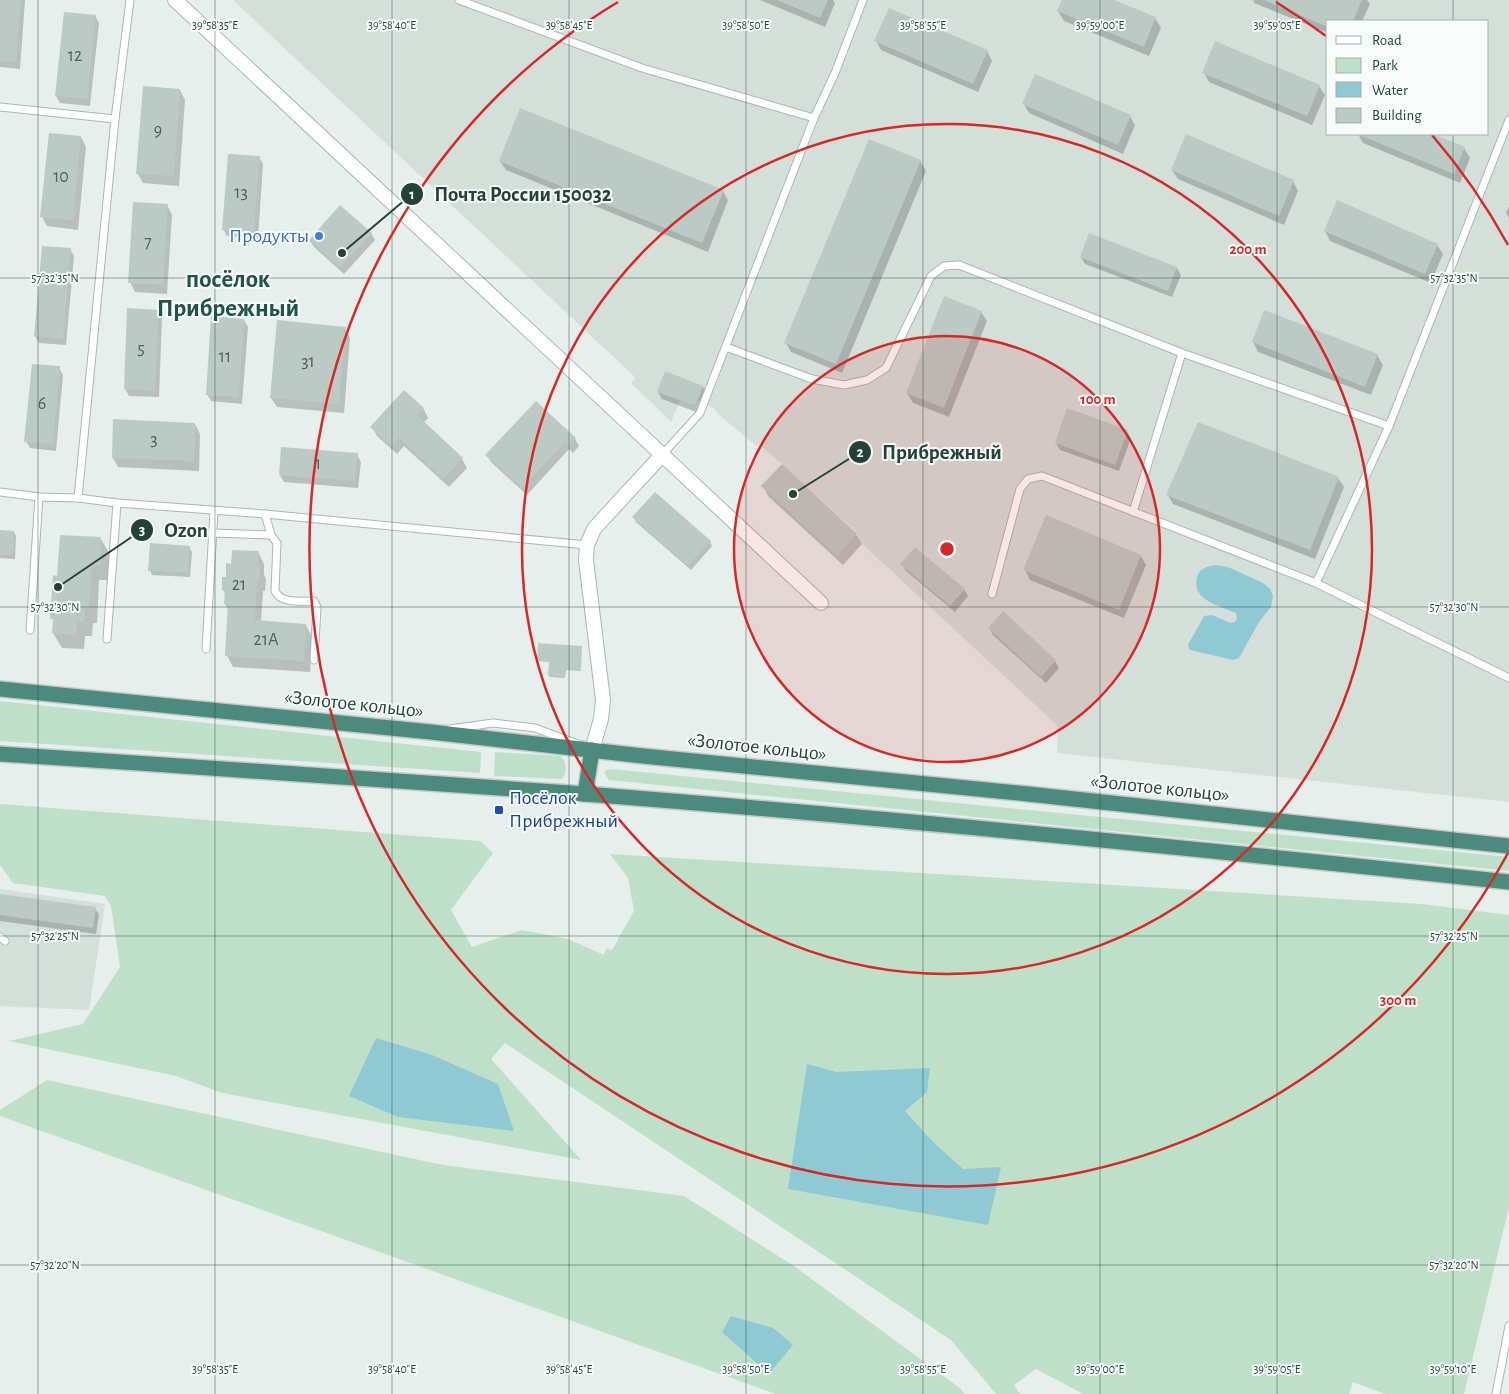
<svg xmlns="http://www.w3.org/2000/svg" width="1509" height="1394" viewBox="0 0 1509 1394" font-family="'Alegreya Sans',sans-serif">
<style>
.built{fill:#d4dfda;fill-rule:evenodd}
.green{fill:#bfe0c8}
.water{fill:#8ec9d4}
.shadow{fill:#0003}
.building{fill:#bbcac4}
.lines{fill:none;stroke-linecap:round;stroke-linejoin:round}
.service-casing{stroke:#a8b8b2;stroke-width:9}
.minor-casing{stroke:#a8b8b2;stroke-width:16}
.trunk-casing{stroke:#c2cac8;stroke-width:18}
.service{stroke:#fff;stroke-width:7}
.minor{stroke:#fff;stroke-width:14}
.trunk{stroke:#4c8a7c;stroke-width:15}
.ticks{fill:none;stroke:#24423a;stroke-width:1;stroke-opacity:0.45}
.ring{fill:none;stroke:#d62828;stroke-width:2.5}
.shop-dot{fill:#3f7fe0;stroke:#f7fbf9;stroke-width:2}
.transit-dot{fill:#1a4fb4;stroke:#f7fbf9;stroke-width:2}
.labels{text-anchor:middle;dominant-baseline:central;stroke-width:4;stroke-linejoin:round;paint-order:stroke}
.number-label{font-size:18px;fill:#4a645c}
.shop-label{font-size:20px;fill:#366cbe;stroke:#f7fbf9;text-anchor:end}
.street-label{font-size:20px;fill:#24423a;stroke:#f7fbf9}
.transit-label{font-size:20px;fill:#164399;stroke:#f7fbf9;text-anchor:start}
.district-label{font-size:25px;font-weight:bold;fill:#1f5548;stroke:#f7fbf9}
.ticks-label{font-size:12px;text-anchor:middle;fill:#24423a;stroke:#f7fbf9;stroke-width:4;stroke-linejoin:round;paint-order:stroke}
.centre{fill:#d62828;stroke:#f7fbf9;stroke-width:2.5}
.ring-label{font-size:15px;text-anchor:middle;font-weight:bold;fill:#d62828;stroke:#f7fbf9;stroke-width:4;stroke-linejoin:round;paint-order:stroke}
.leader{fill:none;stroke:#24423a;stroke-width:2}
.callout-dot{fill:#24423a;stroke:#f7fbf9;stroke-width:2}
.mark-label{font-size:15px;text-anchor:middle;font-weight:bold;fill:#fff}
.callout-label{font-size:21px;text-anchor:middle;font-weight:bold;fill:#24423a;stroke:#f7fbf9;stroke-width:4;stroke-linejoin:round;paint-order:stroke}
</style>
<rect width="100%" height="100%" fill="#e6efeb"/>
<!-- built -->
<g class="built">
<path d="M233 0H1509V802L1057 753 1058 726 855 537 857 533 782 464 762 447 755 445 717 413 715 409 698 400 695 406 680 401 671 422 631 383 636 378ZM1328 21H1488V134H1328Z"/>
<path d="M0 889 105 904 89 1010 0 1006Z"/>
</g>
<!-- green -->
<g class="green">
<path d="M0 701 481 752 480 773 0 741Z"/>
<path d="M495 752 561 756C566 763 568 771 562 779L494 776Z"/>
<path d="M611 769 1509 857V871L609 780 604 773 606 770Z"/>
<path d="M0 804 480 841 493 853 451 910 472 947 522 930 568 939 604 955 606 949 612 950 634 911 628 878 610 854 1422 904 1509 915V1207L1464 1394H1385L1353 1382 1349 1394H1083L1036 1369 1014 1385 1020 1394H996L951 1340 505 1043 491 1059 581 1160 222 1093 176 1076 9 1041 83 1024 120 967 111 906 105 896 13 883 0 865Z"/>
<path d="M47 1080 443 1165 684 1196 794 1266 961 1389 964 1394H776L0 1116V1110Z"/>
</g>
<!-- water -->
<g class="water">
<path d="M1215 565 1228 567 1263 583 1270 589 1273 596 1271 607 1259 622 1239 658 1233 660 1190 650 1188 645 1204 616 1212 615 1230 623 1235 622 1237 618 1236 613C1220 606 1191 600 1197 577 1200 568 1206 567 1215 565Z"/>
<path d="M376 1038 432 1055 498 1084 514 1131 398 1117 349 1096Z"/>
<path d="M807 1064 836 1072 930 1068 927 1092 905 1111 934 1143 963 1169 1001 1167 988 1225 788 1189Z"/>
<path d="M731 1316 773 1328 793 1345 769 1374 722 1332Z"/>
</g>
<!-- shadow -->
<g class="shadow">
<path d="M0 0H25L20 69 0 67Z"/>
<path d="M760 0H833L835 3 825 27Z"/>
<path d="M1063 0H1111L1155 18 1161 28 1149 56 1064 21 1058 11Z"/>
<path d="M1253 0H1367L1370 4 1362 21H1328V33L1254 3Z"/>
<path d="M95 16 99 23 90 106 60 103 56 96Z"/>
<path d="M876 41 987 51 992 61 978 92 881 50Z"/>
<path d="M1204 73 1319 86 1325 95 1312 125 1209 82Z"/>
<path d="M180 90 185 100 179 186 143 183 138 174Z"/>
<path d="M1024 104 1130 116 1135 125 1123 154 1029 113Z"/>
<path d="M1358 134H1430L1464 148 1470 158 1460 183 1363 143Z"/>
<path d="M81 137 86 147 78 230 47 226 42 217Z"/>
<path d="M259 157 263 164 258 239 227 236 223 229Z"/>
<path d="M500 161 723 191 728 200 708 252 506 170Z"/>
<path d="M920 161 926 171 842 373 791 352 786 343Z"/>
<path d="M1172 170 1293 181 1298 191 1284 225 1178 179Z"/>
<path d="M167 205 172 215 167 294 135 292 130 282Z"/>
<path d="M1509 206V218L1506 213Z"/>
<path d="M1325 231 1437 245 1443 254 1431 283 1330 241Z"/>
<path d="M371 233 375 240 344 274 314 247 310 241Z"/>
<path d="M70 249 74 256 66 345 39 343 35 336Z"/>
<path d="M1081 257 1177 268 1181 275 1172 297 1085 264Z"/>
<path d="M129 309 158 311 162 318 159 397 129 396 125 389Z"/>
<path d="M981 312 987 321 949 417 913 403 907 393Z"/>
<path d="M1265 312 1377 355 1383 365 1371 395 1258 352 1253 342Z"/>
<path d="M244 320 248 327 242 404 211 401 207 394Z"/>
<path d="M345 328 350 337 344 413 277 407 271 398Z"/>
<path d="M59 368 63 375 56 451 30 448 26 441Z"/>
<path d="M703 387 707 394 699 413 662 399 658 392Z"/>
<path d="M536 403 575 439 579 446 573 453 569 449 527 495 491 462 487 455Z"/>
<path d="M423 408 428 418 423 423 462 459 467 468 449 487 404 446 397 454 377 436 372 427Z"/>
<path d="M195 424 200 434 199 471 118 467 113 458Z"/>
<path d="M1127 431 1131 438 1119 471 1060 450 1056 443Z"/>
<path d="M357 455 361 462 358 488 284 482 280 475Z"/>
<path d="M1338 478 1344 487 1315 559 1173 504 1167 494Z"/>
<path d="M763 486 856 535 862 544 843 565 768 496Z"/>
<path d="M634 517 710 541 712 546 691 570 636 522Z"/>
<path d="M0 531 14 532 16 536 15 559 0 558Z"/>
<path d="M101 539 109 553 108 580H99L97 623H93L92 636H85L84 649 62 648 53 633 54 622 52 618Z"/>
<path d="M189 547 192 552 190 577 152 575 150 570Z"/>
<path d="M258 552 264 564V575L266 579 265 591H263L261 622 306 625 312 637 310 672 233 667 227 655 229 611 225 604 226 595 223 590 232 565Z"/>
<path d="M1141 556 1146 565 1124 618 1030 580 1025 570Z"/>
<path d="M902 564 964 589 968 596 955 612 906 571Z"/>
<path d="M1003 613 1055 661 1059 668 1046 683 993 635 989 628Z"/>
<path d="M581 647V671L566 670 565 678 550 677V662L539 661 538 660Z"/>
<path d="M0 895 95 908 99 915 96 934 0 921Z"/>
</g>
<!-- building -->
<g class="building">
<path d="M0 0H21L16 62 0 61Z"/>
<path d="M777 0H828L820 18Z"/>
<path d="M1062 0H1114L1156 17 1144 47 1057 11Z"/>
<path d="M1264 0H1362L1353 21H1328V27Z"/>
<path d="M889 8 988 50 973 84 874 41Z"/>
<path d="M64 12 96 15 87 99 55 96Z"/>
<path d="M1215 41 1320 85 1307 116 1202 73Z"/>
<path d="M1035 74 1131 115 1118 145 1022 104Z"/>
<path d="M143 86 180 89 174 176 136 174Z"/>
<path d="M520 108 724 190 702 243 499 161Z"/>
<path d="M49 133 81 136 73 220 40 217Z"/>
<path d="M1186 134 1294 180 1279 216 1171 170Z"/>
<path d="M1357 134H1433L1465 147 1454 174Z"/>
<path d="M869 139 921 160 836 364 784 343Z"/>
<path d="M228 154 260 156 254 232 222 230Z"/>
<path d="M1337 200 1438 244 1425 274 1324 231Z"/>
<path d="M133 202 168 204 163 285 128 283Z"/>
<path d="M340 205 372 233 340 268 309 240Z"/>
<path d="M1089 233 1177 267 1168 291 1080 257Z"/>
<path d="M42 246 71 248 63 339 34 336Z"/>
<path d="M944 296 982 311 944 408 906 393Z"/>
<path d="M127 308 159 310 155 391 124 389Z"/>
<path d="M1264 310 1378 354 1365 387 1252 342Z"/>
<path d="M211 316 244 319 239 397 206 395Z"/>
<path d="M277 320 346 327 339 404 270 398Z"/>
<path d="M32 364 60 366 53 444 24 442Z"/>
<path d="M665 371 703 386 695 406 657 392Z"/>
<path d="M404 390 424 408 417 415 463 458 443 479 399 438 391 446 370 427Z"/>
<path d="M536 401 576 438 568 447 565 443 522 488 485 455Z"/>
<path d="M1067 408 1128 430 1115 465 1055 443Z"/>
<path d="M113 419 195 423 194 461 112 458Z"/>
<path d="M1198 422 1339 477 1310 550 1166 495Z"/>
<path d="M281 447 358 453 355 481 279 475Z"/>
<path d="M782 464 857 534 837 556 761 486Z"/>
<path d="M655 492 711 541 688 566 632 517Z"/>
<path d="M1046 515 1141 555 1119 610 1023 570Z"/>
<path d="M0 530 14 531 13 555H0Z"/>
<path d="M60 535 101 537 100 566 92 565 89 609 85 608 84 622 77 621 76 635 52 633 53 619H50L53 575 57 576Z"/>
<path d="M150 543 190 546 188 573 148 571Z"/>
<path d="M915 547 965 589 950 606 900 564Z"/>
<path d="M232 550 259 551 258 566H260L259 580H257L255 620 306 624 304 661 225 656 228 604H224L225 590H222V577H226V563L231 564Z"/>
<path d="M1003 611 1056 660 1041 677 988 628Z"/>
<path d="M538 643 582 646 581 670 565 669V677L548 676 549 661 537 660Z"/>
<path d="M0 894 96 907 93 928 0 915Z"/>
</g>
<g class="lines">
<!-- service casing -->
<g class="service-casing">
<g id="service">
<path d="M459 0 642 68 814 118"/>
<path d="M0 107 115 119 78 498"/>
<path d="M115 119 130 0"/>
<path d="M726 347 812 379 844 385 867 380 886 368 931 276 944 266 959 265 1182 353"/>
<path d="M662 455 700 413 814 118 835 73 863 0"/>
<path d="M0 492 39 497 78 498 117 503 265 514 587 545"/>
<path d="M1133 512 1182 353 1389 426"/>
<path d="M265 514 271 535 277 543 275 591C281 604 301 601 314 601L317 607 314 660"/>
<path d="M212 533 271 535"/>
<path d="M1316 583 1389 426 1509 120"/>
<path d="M992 594 1020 489 1028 479 1042 476 1316 583 1509 678"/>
<path d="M30 630 39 497"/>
<path d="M107 639 117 503"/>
<path d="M206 649 214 511"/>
<path d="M450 729 493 723 535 728 578 744"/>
<path d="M0 937 5 941"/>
<path d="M1496 1394 1509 1326"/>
</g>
</g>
<!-- minor casing -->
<g class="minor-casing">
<g id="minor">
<path d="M175 0 821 603"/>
<path d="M592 750 601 719 603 700 586 560 587 545 594 529 602 520 662 455"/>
</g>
</g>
<!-- trunk casing -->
<g class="trunk-casing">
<g id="trunk">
<path d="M0 689 431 732 643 756 1028 794 1509 846"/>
<path d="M0 754C195 767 390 779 585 794 893 818 1201 849 1509 882"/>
<path d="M585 794 592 750"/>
</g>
</g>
<!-- service -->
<use href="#service" class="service"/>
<!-- minor -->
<use href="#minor" class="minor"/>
<!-- trunk -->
<use href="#trunk" class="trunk"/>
</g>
<!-- ticks -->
<path class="ticks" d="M38 0V1394M215 0V1394M392 0V1394M569 0V1394M746 0V1394M923 0V1394M1100 0V1394M1277 0V1394M1453 0V21M1453 134V1394M0 278H1509M0 607H1509M0 936H1509M0 1265H1509"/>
<!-- distance rings -->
<circle cx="947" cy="549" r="213" fill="#d62828" fill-opacity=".12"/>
<g class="ring">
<circle cx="947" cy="549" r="213"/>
<circle cx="947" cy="549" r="425"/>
<path d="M1508 853A638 638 0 1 1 618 2M1276 2A638 638 0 0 1 1326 36M1432 135A638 638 0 0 1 1508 245"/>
</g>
<!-- markers -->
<circle class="shop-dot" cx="319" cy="236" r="5"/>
<rect class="transit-dot" x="494" y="805" width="10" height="10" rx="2.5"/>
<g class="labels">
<!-- number labels -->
<g class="number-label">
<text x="75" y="56">12</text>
<text x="158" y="131">9</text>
<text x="61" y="177">10</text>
<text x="241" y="193">13</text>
<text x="148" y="243">7</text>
<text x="141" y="349">5</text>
<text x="225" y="357">11</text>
<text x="308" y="362">31</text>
<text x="42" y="404">6</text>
<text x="154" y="440">3</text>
<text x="318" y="464">1</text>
<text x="239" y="585">21</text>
<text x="266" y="640">21А</text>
</g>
<!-- shop labels -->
<g class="shop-label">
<text x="309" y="236">Продукты</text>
</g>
<!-- street labels -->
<g class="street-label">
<text transform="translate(354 704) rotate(6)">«Золотое кольцо»</text>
<text transform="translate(757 747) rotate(6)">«Золотое кольцо»</text>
<text transform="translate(1160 788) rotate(6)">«Золотое кольцо»</text>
</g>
<!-- transit labels -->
<g class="transit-label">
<text x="509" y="798">Посёлок<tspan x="509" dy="23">Прибрежный</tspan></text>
</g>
<!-- district labels -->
<g class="district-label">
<text x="228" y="279">посёлок<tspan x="228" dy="29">Прибрежный</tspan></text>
</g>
</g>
<g class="ticks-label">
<text x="215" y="29">39°58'35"E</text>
<text x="392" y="29">39°58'40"E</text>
<text x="569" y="29">39°58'45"E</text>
<text x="746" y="29">39°58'50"E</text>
<text x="923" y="29">39°58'55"E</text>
<text x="1100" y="29">39°59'00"E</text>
<text x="1277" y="29">39°59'05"E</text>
<text x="55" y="282">57°32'35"N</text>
<text x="1454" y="282">57°32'35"N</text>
<text x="55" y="611">57°32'30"N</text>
<text x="1454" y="611">57°32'30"N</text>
<text x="55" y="940">57°32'25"N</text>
<text x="1454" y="940">57°32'25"N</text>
<text x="55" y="1269">57°32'20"N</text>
<text x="1454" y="1269">57°32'20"N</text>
<text x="215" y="1373">39°58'35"E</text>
<text x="392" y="1373">39°58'40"E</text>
<text x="569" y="1373">39°58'45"E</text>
<text x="746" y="1373">39°58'50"E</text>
<text x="923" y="1373">39°58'55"E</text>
<text x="1100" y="1373">39°59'00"E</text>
<text x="1277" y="1373">39°59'05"E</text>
<text x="1453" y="1373">39°59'10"E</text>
</g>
<circle cx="947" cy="549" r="8" class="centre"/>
<g class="ring-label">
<text x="1248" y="254">200 m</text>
<text x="1098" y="404">100 m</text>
<text x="1398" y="1005">300 m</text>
</g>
<!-- callouts -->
<path class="leader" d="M342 253L412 194M793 494L860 452M58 587L142 530"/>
<g class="callout-dot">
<circle cx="342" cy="253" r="5"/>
<circle cx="793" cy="494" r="5"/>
<circle cx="58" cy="587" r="5"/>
<circle cx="412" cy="194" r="12"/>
<circle cx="860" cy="452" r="12"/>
<circle cx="142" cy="530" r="12"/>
</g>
<g class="mark-label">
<text x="412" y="199">1</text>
<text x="860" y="457">2</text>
<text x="142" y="535">3</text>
</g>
<g class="callout-label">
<text x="523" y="201">Почта России 150032</text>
<text x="942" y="459">Прибрежный</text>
<text x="186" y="537">Ozon</text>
</g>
<!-- legend -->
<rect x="1326" y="20" width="162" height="115" fill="#f7fbf9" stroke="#a3b1ad"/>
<rect x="1336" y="36" width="25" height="8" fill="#ffffff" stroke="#a3b1ad"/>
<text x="1372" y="45" font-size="15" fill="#24423a">Road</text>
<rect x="1336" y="58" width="25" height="15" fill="#bfe0c8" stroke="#a3b1ad"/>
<text x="1372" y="70" font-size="15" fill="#24423a">Park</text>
<rect x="1336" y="82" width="25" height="15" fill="#8ec9d4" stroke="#a3b1ad"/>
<text x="1372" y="95" font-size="15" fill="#24423a">Water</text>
<rect x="1336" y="108" width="25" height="15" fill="#bbcac4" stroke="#a3b1ad"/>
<text x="1372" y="120" font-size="15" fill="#24423a">Building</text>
</svg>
